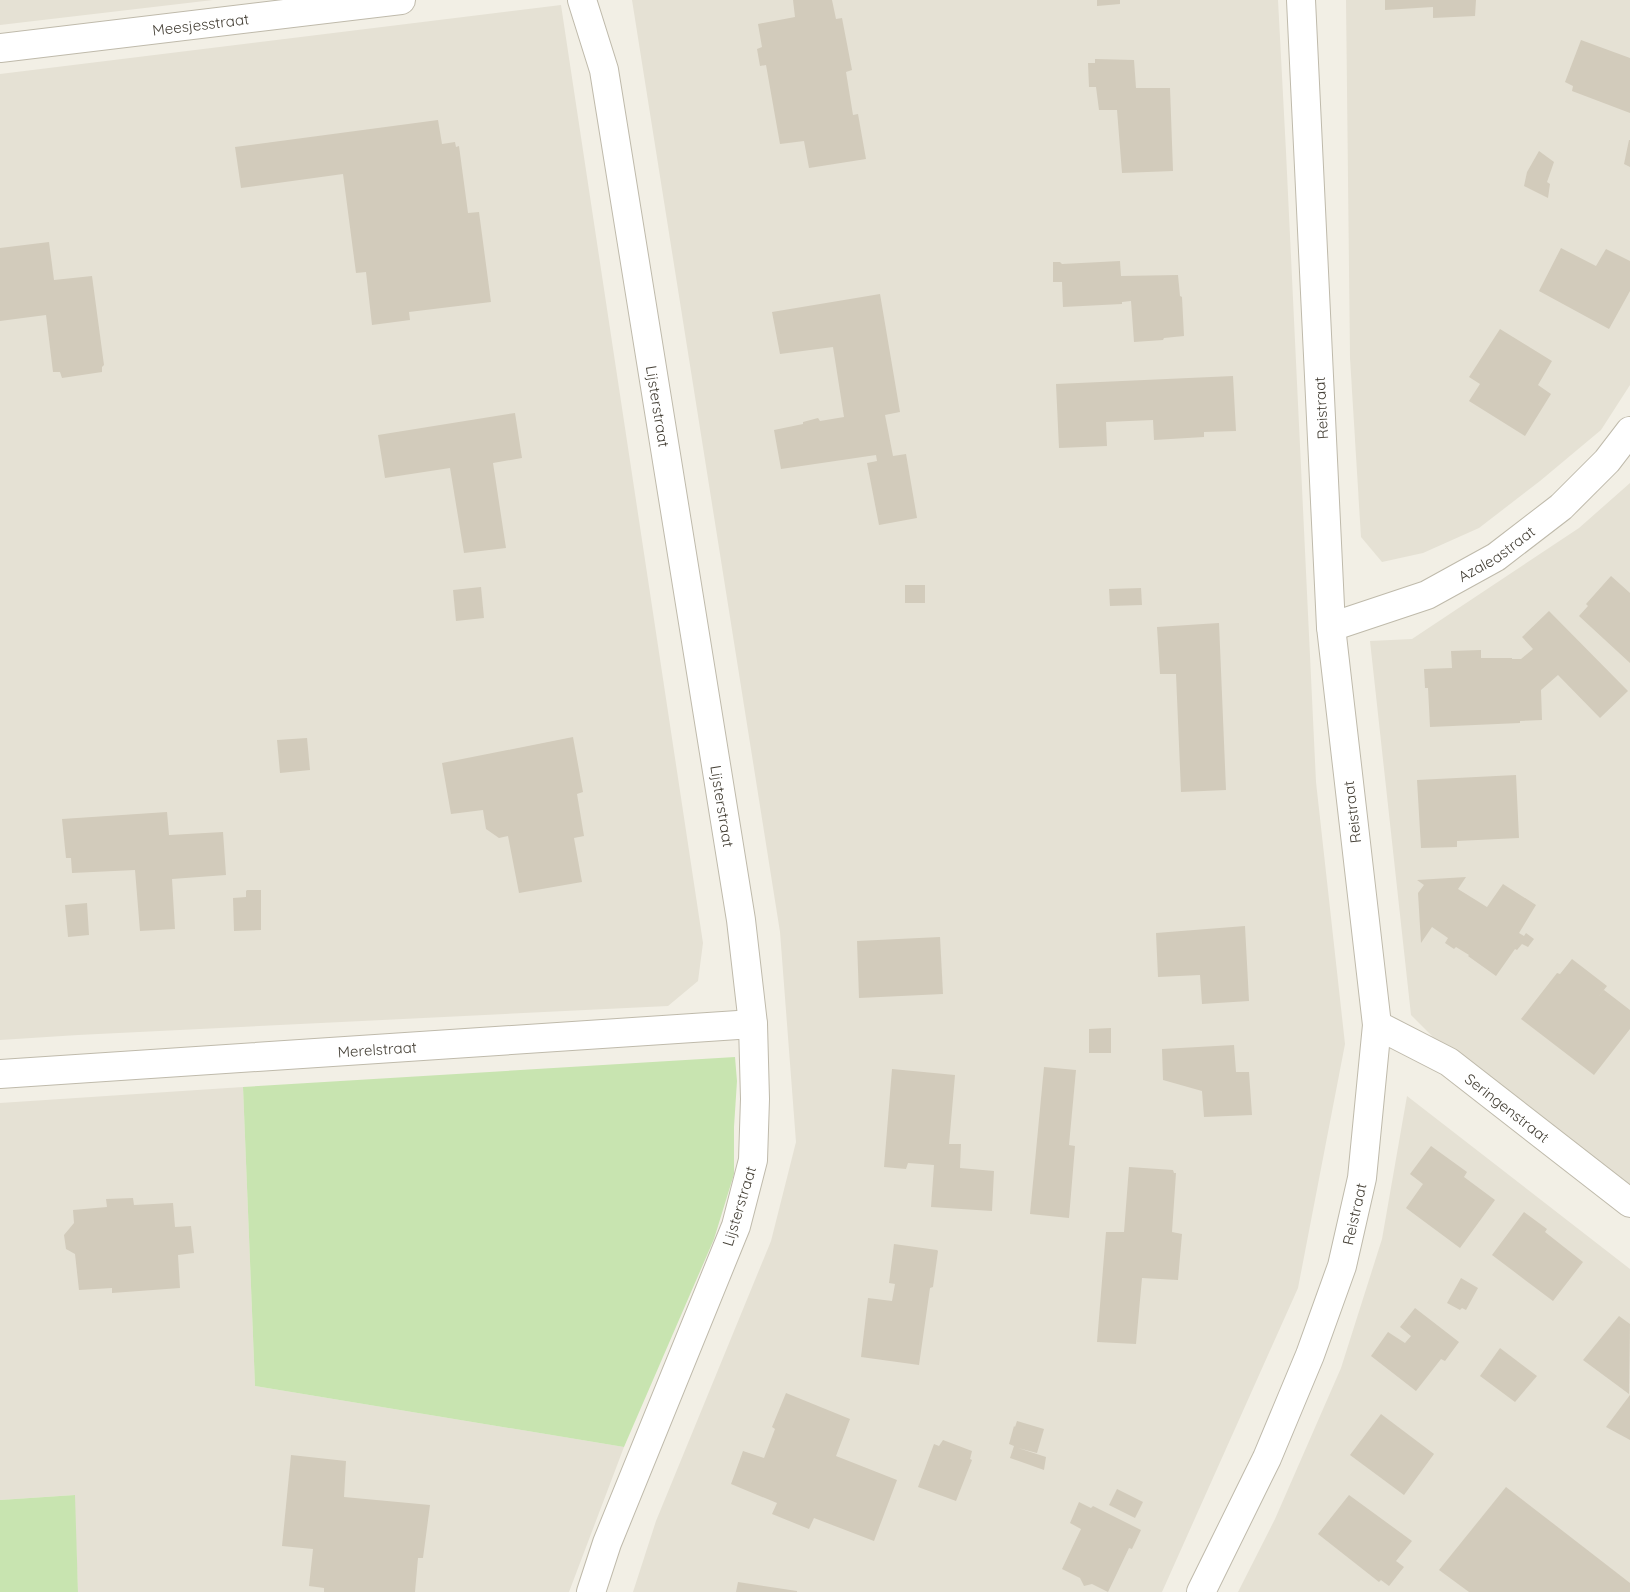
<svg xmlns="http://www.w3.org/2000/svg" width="1630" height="1592" viewBox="0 0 1630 1592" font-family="Quicksand,sans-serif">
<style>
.residential{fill:#e5e1d4}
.green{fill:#c8e4b0}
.building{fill:#d2cbbb}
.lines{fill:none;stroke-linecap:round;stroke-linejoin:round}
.minor-casing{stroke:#bfbaab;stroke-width:30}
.minor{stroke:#fff;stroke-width:28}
.labels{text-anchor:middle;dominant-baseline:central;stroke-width:5;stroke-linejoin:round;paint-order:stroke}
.street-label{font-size:15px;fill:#443f35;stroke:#fff}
</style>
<rect width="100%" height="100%" fill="#f2efe5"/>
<!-- residential -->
<g class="residential">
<path d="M0 0H213L0 25Z"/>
<path d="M632 0H1278L1286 152 1316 782 1345 1044 1298 1288 1162 1592H633L656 1521 771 1241 796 1142 780 932Z"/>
<path d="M1346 0H1630V385L1601 430 1540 481 1479 528 1423 553 1382 562 1361 537 1350 358Z"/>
<path d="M561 5 703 943 698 981 668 1006 78 1035 0 1040V74Z"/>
<path d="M1630 483V1194L1456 1060 1411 1015 1370 641 1412 639 1579 528Z"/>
<path d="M243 1087 255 1386 624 1447 569 1592H78L74 1495 0 1500V1103Z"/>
<path d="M1407 1096 1630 1269V1592H1238L1275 1519 1341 1368 1382 1239Z"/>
</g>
<!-- green -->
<g class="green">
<path d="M735 1057 737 1081 734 1127V1174L714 1239 624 1447 255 1386 243 1087Z"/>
<path d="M75 1495 78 1592H0V1500Z"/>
</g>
<!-- building -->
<g class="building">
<path d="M793 0H832L836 19 842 18 852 70 846 72 853 115 858 114 866 159 809 168 804 141 780 144 766 65 760 66 757 49 762 47 758 24 795 17Z"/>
<path d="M1097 0H1120V4L1097 6Z"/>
<path d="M1385 0H1476L1475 16 1433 18V7L1385 10Z"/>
<path d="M1581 40 1630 58V113L1572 91 1573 86 1565 82Z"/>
<path d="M1095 59 1134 60 1136 88H1170L1173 171 1122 173 1117 110H1099L1096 87H1089L1088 63H1095Z"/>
<path d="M438 120 442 144 455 142 456 147 459 146 468 213 479 212 491 302 409 312 410 320 372 325 366 272 356 273 343 174 241 188 235 147Z"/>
<path d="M1629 140H1630V167L1624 164Z"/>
<path d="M1539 151 1554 162 1547 182 1550 184 1548 198 1524 186 1527 172Z"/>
<path d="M49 242 54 280 92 276 104 365 102 367V372L62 378 60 372H53L46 315 0 321V248Z"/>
<path d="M1561 248 1596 266 1606 249 1630 261V291L1609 329 1539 291Z"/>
<path d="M1120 261 1121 276 1178 275 1180 296 1182 297 1184 336 1164 338 1163 340 1134 342 1131 301 1122 302V304L1063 307 1062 282H1053V262H1060L1062 264Z"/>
<path d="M880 294 900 412 885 415 893 456 906 454 917 518 879 525 867 463 877 461 876 455 781 469 774 430 803 424V422L818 418 820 421 844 417 833 347 780 354 772 312Z"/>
<path d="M1500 329 1552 361 1538 385 1551 394 1525 436 1469 401 1480 384 1469 377Z"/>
<path d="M1233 376 1236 431 1204 432V437L1154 440 1153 420 1106 422 1107 446 1059 448 1056 384Z"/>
<path d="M515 413 522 458 493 463 506 548 464 553 450 468 385 478 378 435Z"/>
<path d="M1611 576 1630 593V663L1579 616 1588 606 1586 604Z"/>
<rect x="905" y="585" width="20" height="18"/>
<path d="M481 587 484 618 456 621 453 590Z"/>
<path d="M1141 588 1142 605 1110 606 1109 589Z"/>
<path d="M1549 611 1628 691 1600 718 1558 675 1541 690 1542 720 1520 721V723L1430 727 1428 688H1425L1424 669 1452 668 1451 651 1481 650V658H1512V659H1521L1533 649 1522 637Z"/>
<path d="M1219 623 1226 790 1181 792 1176 674H1160L1157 627Z"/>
<path d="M573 737 583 792 577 794 584 836 574 838 582 882 519 893 508 836 499 838 486 829 483 810 451 814 442 763Z"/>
<path d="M307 738 310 770 280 773 277 740Z"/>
<path d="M1516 775 1519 838 1457 841V847L1421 848 1417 780Z"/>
<path d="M167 812 169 835 223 832 226 875 172 879 175 929 140 931 135 870 72 873 71 858H66L62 819Z"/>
<path d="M1466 877 1458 889 1487 907 1503 884 1536 905 1519 933 1524 936 1526 933 1534 939 1528 947 1522 944 1517 950 1515 949 1496 976 1468 956 1469 955 1456 947 1454 949 1445 943 1448 938 1432 927 1421 943 1418 893 1424 885 1417 880Z"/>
<path d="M247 890H261V930L234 931 233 898 246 897V891Z"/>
<path d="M87 903 89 935 68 937 65 905Z"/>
<path d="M1245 926 1249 1001 1202 1004 1200 975 1158 977 1156 933Z"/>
<path d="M940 937 943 994 859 998 857 941Z"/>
<path d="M1572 959 1607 986 1596 1000 1604 990 1630 1010V1029L1594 1075 1521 1019 1557 973 1560 974Z"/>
<path d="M1111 1028V1053H1089V1029Z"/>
<path d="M1234 1045 1236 1072H1249L1252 1115 1204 1117 1202 1091 1163 1080 1162 1049Z"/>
<path d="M1044 1067 1076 1070 1069 1145 1075 1146 1069 1218 1030 1214Z"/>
<path d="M892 1069 955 1075 949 1144H961L960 1168 994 1171 992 1211 931 1207 934 1165 908 1163 906 1169 884 1167Z"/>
<path d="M1431 1146 1467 1172 1464 1177 1495 1200 1460 1248 1406 1208 1423 1184 1410 1174Z"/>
<path d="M1129 1167 1173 1170 1174 1173H1176L1172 1232 1182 1234 1178 1280 1142 1278 1136 1344 1097 1342 1106 1232H1124Z"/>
<path d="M133 1198 134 1205 173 1203 175 1227 191 1226 194 1253 178 1255 180 1288 112 1293V1288L79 1290 75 1254 66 1249 64 1235 74 1223 73 1210 107 1207 106 1199Z"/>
<path d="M1524 1212 1547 1229 1545 1232 1583 1262 1553 1301 1492 1255Z"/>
<path d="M894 1244 937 1250 938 1251 933 1287 930 1288 919 1365 861 1357 868 1298 892 1301 895 1284 889 1283Z"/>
<path d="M1461 1278 1478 1288 1466 1310 1462 1308 1460 1310 1447 1303Z"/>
<path d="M1415 1308 1459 1342 1445 1361 1441 1359 1416 1391 1371 1356 1388 1332 1405 1343 1411 1336 1400 1327Z"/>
<path d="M1619 1316 1630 1324 1629 1394 1583 1360Z"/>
<path d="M1500 1348 1537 1376 1515 1402 1480 1376Z"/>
<path d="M786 1393 850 1419 836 1456 897 1480 874 1541 814 1518 809 1529 772 1514 777 1503 731 1484 743 1451 764 1458 775 1429 772 1427Z"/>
<path d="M1630 1395V1440L1606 1427Z"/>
<path d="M1381 1414 1434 1454 1404 1495 1350 1455Z"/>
<path d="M1017 1421 1044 1429 1037 1453 1018 1448 1046 1457 1044 1470 1010 1458 1014 1446 1009 1444 1014 1426 1015 1427Z"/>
<path d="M943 1440 972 1451 970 1459 972 1460 956 1501 918 1487 934 1444 939 1446Z"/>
<path d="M291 1455 346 1461 344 1497 430 1505 423 1558H418L415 1592H324V1588L309 1586 313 1549 282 1546Z"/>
<path d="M1506 1487 1630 1583V1592H1469L1439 1570Z"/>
<path d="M1117 1489 1143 1502 1135 1518 1109 1505Z"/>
<path d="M1349 1495 1412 1541 1396 1561 1404 1567 1389 1586 1381 1580 1379 1582 1318 1534Z"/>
<path d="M1079 1502 1091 1508 1093 1506 1141 1530 1132 1549 1129 1548 1108 1592 1092 1584 1084 1586 1080 1578 1062 1569 1081 1529 1070 1523Z"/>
<path d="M738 1582 797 1591V1592H736Z"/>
</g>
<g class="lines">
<!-- minor casing -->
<g class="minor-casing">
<g id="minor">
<path id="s1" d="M582 0 604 70 741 920 753 1024 755 1099 753 1160 736 1226 607 1543 591 1592"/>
<path id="s2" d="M0 48 401 0"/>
<path id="s3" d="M1331 627 1427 595 1496 557 1561 507 1607 461 1630 431"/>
<path id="s4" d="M1377 1025 1449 1062 1630 1203"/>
<path id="s5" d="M0 1074 753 1024"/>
<path id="s6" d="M1201 1592 1267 1458 1310 1355 1342 1266 1362 1178 1377 1025 1331 627 1301 0"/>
</g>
</g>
<!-- minor -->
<use href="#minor" class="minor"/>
</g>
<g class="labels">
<!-- street labels -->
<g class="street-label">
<text stroke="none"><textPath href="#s2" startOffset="202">Meesjesstraat</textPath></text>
<text stroke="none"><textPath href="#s1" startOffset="414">Lijsterstraat</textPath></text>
<text transform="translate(1321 408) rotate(-93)">Reistraat</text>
<text stroke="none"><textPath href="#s3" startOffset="182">Azaleastraat</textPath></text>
<text stroke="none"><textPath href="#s1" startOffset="819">Lijsterstraat</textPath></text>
<text transform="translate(1352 812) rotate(-97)">Reistraat</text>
<text stroke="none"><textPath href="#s5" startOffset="378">Merelstraat</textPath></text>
<text stroke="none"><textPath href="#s4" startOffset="155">Seringenstraat</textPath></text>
<text transform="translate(739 1206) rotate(-73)">Lijsterstraat</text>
<text stroke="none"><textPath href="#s6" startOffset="409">Reistraat</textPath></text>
</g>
</g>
</svg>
